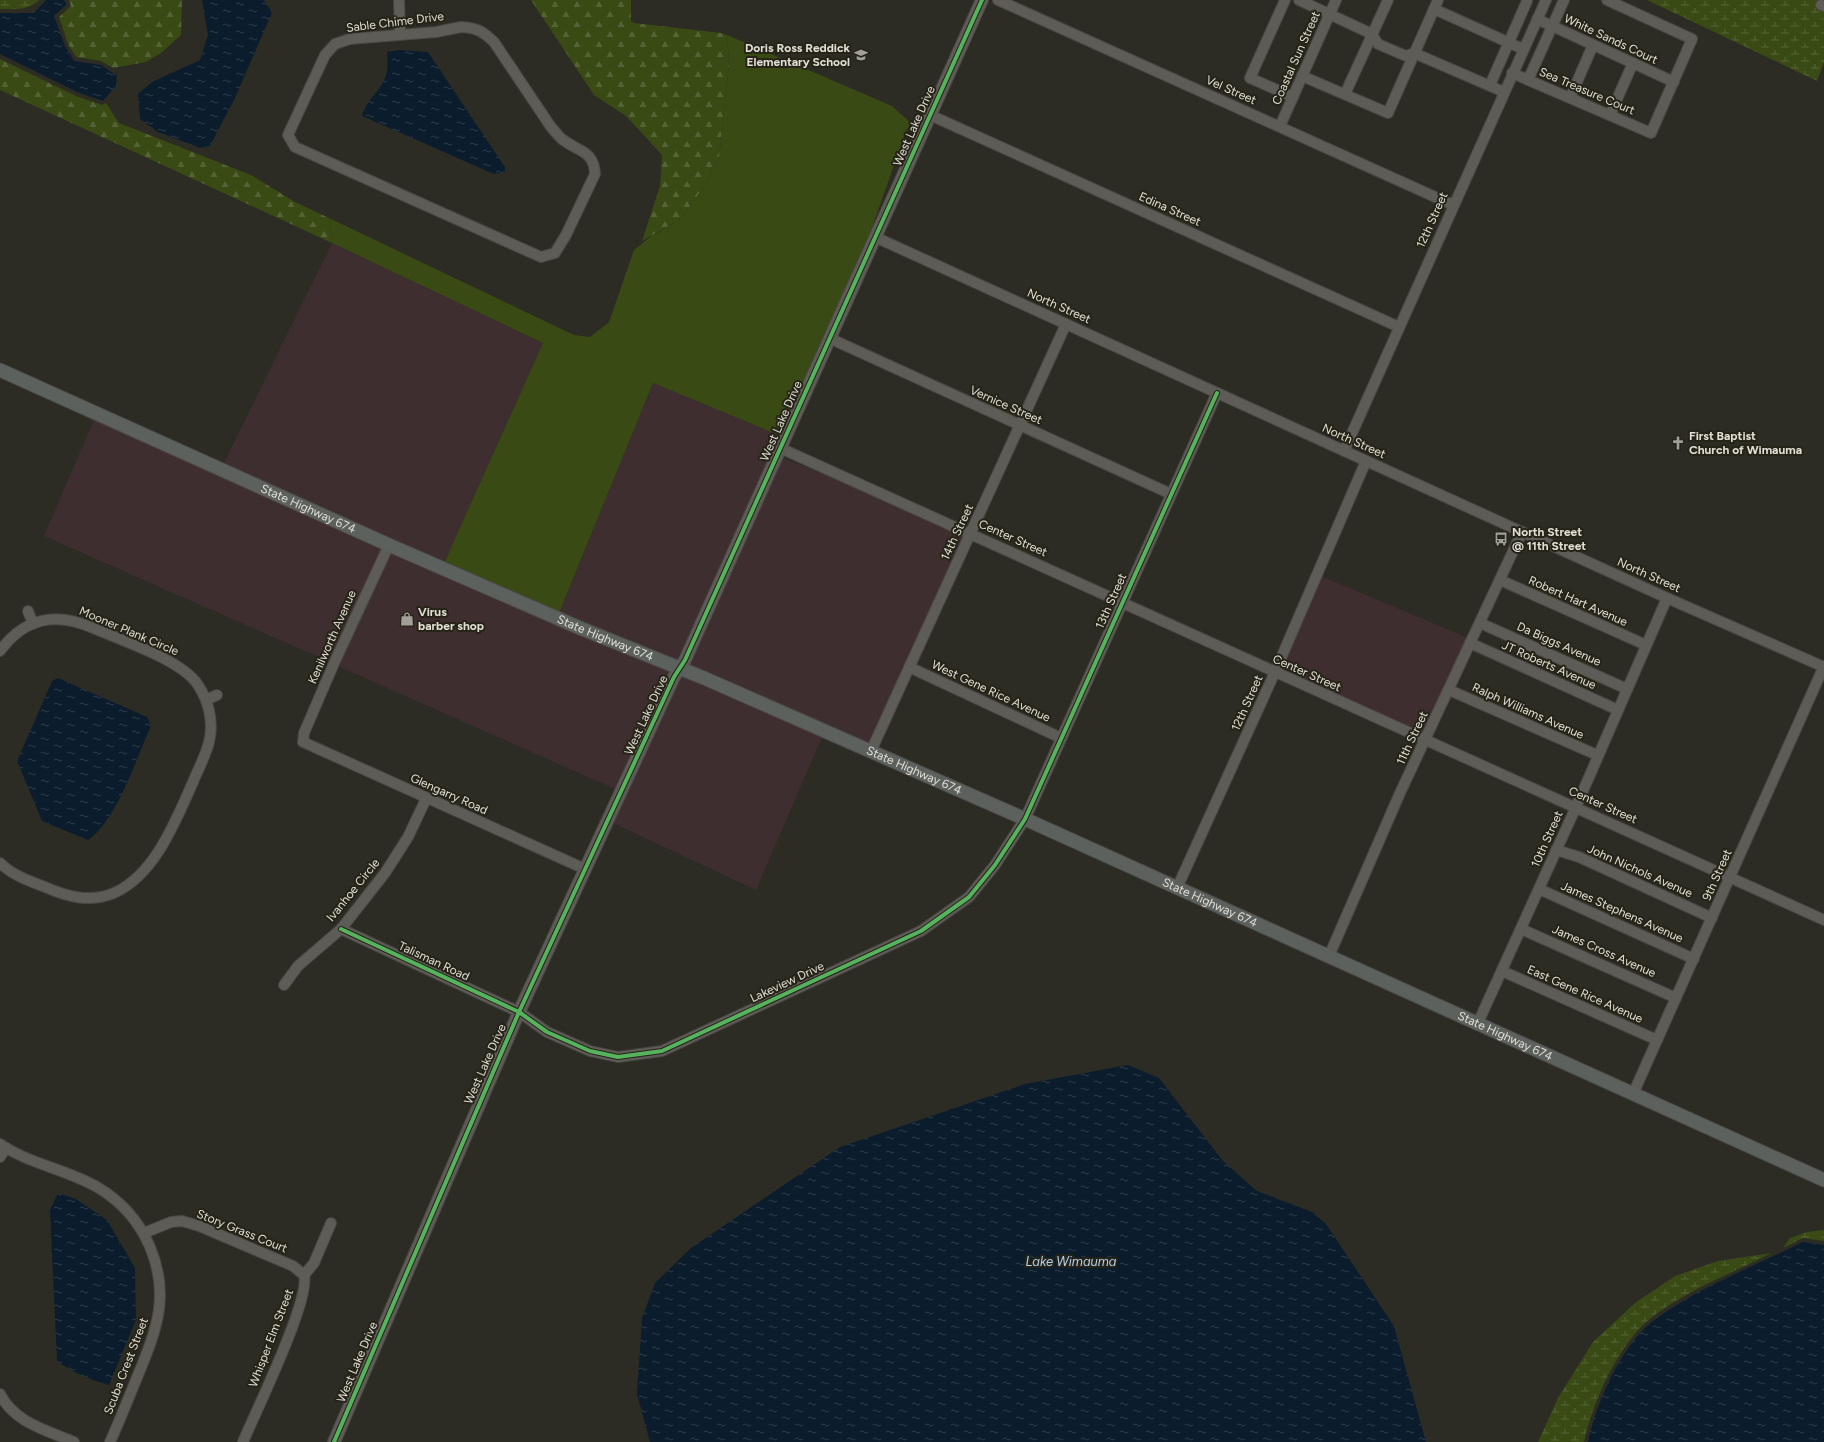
<svg xmlns="http://www.w3.org/2000/svg" width="1824" height="1442" viewBox="0 0 1824 1442" font-family="Figtree,sans-serif">
<style>
.commercial{fill:#3f2e30}
.grass{fill:#394a15}
.forest{fill:url(#forest-firs)}
.wetland{fill:url(#wetland-marsh)}
.water{fill:url(#water-ripples)}
.lines{fill:none;stroke-linecap:round;stroke-linejoin:round}
.minor-casing{stroke:#494742;stroke-width:12}
.tertiary-casing{stroke:#494742;stroke-width:14}
.secondary-casing{stroke:#494742;stroke-width:15}
.minor{stroke:#5d5c57;stroke-width:10}
.tertiary{stroke:#5d5c57;stroke-width:12}
.secondary{stroke:#5c615e;stroke-width:13}
.cycleway-casing{stroke:#262317;stroke-width:6}
.cycleway{stroke:#56b35d;stroke-width:4}
.labels{text-anchor:middle;dominant-baseline:central;stroke-width:4;stroke-linejoin:round;paint-order:stroke}
.street-label{font-size:12px;fill:#e0ded6;stroke:#262317}
.poi-label{font-size:12px;font-weight:bold;fill:#e0ded6;stroke:#262317;text-anchor:start}
.water-label{font-size:13px;font-style:italic;fill:#b1d2f1;stroke:#262317}
</style>
<defs>
<pattern id="forest-firs" width="22" height="20" patternUnits="userSpaceOnUse"><rect width="22" height="20" fill="#394a15"/><path d="M5 1l3.5 6h-7zM16 11l3.5 6h-7z" fill="#556436"/></pattern>
<pattern id="wetland-marsh" width="20" height="14" patternUnits="userSpaceOnUse"><rect width="20" height="14" fill="#394a15"/><path d="M1 5h8M5 5V1M11 12h8M15 12V8" fill="none" stroke="#556436"/></pattern>
<pattern id="water-ripples" width="26" height="14" patternUnits="userSpaceOnUse"><rect width="26" height="14" fill="#0b1d2d"/><path d="M2 4q2-2 4 0t4 0M15 11q2-2 4 0t4 0" fill="none" stroke="#2e3d4b"/></pattern>
</defs>
<rect width="100%" height="100%" fill="#2c2b24"/>
<!-- commercial -->
<g class="commercial">
<path d="M332 243 543 343 444 563 223 465Z"/>
<path d="M653 383 781 436 679 663 559 613Z"/>
<path d="M94 420 139 438 383 547 330 662 44 536Z"/>
<path d="M784 455 783 458 856 487 964 536 869 745 687 666Z"/>
<path d="M391 551 674 671 617 790 338 666Z"/>
<path d="M1321 576 1468 638 1423 734 1281 670Z"/>
<path d="M682 675 823 735 756 890 613 823Z"/>
</g>
<!-- grass -->
<path class="grass" d="M727 35 892 106 911 123 906 131 868 239 781 436 653 383 559 613 444 563 543 343 332 243 329 218 574 335 590 337 609 322 634 250 650 237 679 220 704 187 719 157 729 65Z"/>
<!-- forest -->
<g class="forest">
<path d="M69 0H182L181 35 161 53 146 62 113 68 101 61 76 57 68 44 59 17 71 6Z"/>
<path d="M531 0H631V21L634 23 721 33 727 35 729 65 719 157 704 187 679 220 642 241 660 186 662 155 626 116 594 95Z"/>
<path d="M0 59 76 96 102 105 106 103 119 123 251 175 295 202 329 218 332 243 0 90Z"/>
</g>
<!-- wetland -->
<g class="wetland">
<path d="M0 0H40C26 11 17 9 0 9Z"/>
<path d="M1647 0H1819L1816 8 1824 12V62L1817 81Z"/>
<path d="M1824 1230V1241L1803 1238 1783 1248 1790 1238 1807 1232Z"/>
<path d="M1772 1253C1732 1273 1687 1290 1651 1318 1618 1344 1593 1402 1584 1442H1538L1558 1398 1593 1342 1635 1303 1675 1276 1718 1261Z"/>
</g>
<!-- water -->
<g class="water">
<path d="M46 0H64L67 4 54 16 65 46 74 61 101 65 117 76 116 86 103 101 77 92 0 54V13H34Z"/>
<path d="M202 0H264L272 13 235 98 210 146 200 148 158 132 140 119 138 94 152 82 200 60 208 35Z"/>
<path d="M399 50 428 52 505 167V172L494 174 362 116C366 99 384 89 387 71 388 65 387 58 387 52Z"/>
<path d="M58 678 147 717 151 726C137 757 116 822 88 840L42 821 17 761 52 681Z"/>
<path d="M1128 1065 1159 1078 1223 1161 1257 1191 1312 1212 1326 1224 1394 1326 1426 1442H650L637 1394 642 1318 655 1283 691 1248 840 1147 1025 1084Z"/>
<path d="M58 1193 76 1199 107 1220 135 1268 136 1320 109 1385C91 1380 73 1373 57 1361L50 1210Z"/>
<path d="M1803 1242 1824 1245V1442H1588C1596 1403 1621 1346 1653 1321 1697 1288 1754 1266 1803 1242Z"/>
</g>
<g class="lines">
<!-- minor casing -->
<g class="minor-casing">
<g id="minor">
<path d="M399 0 400 34"/>
<path d="M998 0 1453 205"/>
<path d="M1285 0 1250 78 1293 97"/>
<path d="M1299 0 1372 34 1378 44 1406 56 1414 53 1504 92"/>
<path d="M1821 5 1824 6"/>
<path d="M1434 9 1523 49"/>
<path d="M1537 19 1674 82"/>
<path d="M461 27C478 28 482 31 494 42L551 127C555 131 558 136 562 139 578 152 594 150 595 174L566 235 555 253 541 257 295 147 288 135 325 55 335 44 350 39 436 32Z"/>
<path d="M1512 73 1651 133 1692 39 1607 0"/>
<path d="M1302 76 1388 113 1438 0"/>
<path d="M1528 80 1564 0"/>
<path d="M1490 85 1527 1"/>
<path d="M1345 94 1388 0"/>
<path d="M1570 98 1593 45"/>
<path d="M930 115 1399 327"/>
<path d="M1610 115 1633 63"/>
<path d="M1280 126 1336 0"/>
<path d="M875 237 1667 598 1824 667"/>
<path d="M829 338 1171 494"/>
<path d="M780 448 1824 920"/>
<path d="M1344 451 1546 0"/>
<path d="M389 545 335 661 304 733 303 742 585 869"/>
<path d="M1500 580 1646 645"/>
<path d="M28 611 33 624"/>
<path d="M1480 623 1627 689"/>
<path d="M1470 643 1618 710"/>
<path d="M0 651C25 617 56 612 93 628 121 640 182 660 198 685 208 700 213 719 210 737 208 752 199 767 193 782 176 820 155 875 114 893 90 903 68 897 45 887 29 881 12 875 0 863"/>
<path d="M909 667 1061 738"/>
<path d="M1449 690 1597 755"/>
<path d="M206 700 217 695"/>
<path d="M871 751 1066 324"/>
<path d="M1556 850 1579 857 1712 918"/>
<path d="M1177 888 1275 672 1366 461"/>
<path d="M1539 889 1694 959"/>
<path d="M341 929 519 1012 547 1032 590 1051 618 1057 662 1051 921 931 969 897 995 865 1025 819 1217 393"/>
<path d="M1521 929 1676 998"/>
<path d="M1329 956 1400 793 1522 532"/>
<path d="M1502 971 1657 1040"/>
<path d="M284 985 298 966 341 929 385 873 408 837 426 799"/>
<path d="M1477 1025 1576 807 1667 598"/>
<path d="M1633 1094 1824 666"/>
<path d="M0 1144C29 1164 66 1169 97 1187 121 1201 139 1221 150 1247 170 1295 157 1329 138 1375 129 1397 120 1420 110 1442"/>
<path d="M0 1157 6 1148"/>
<path d="M144 1233 171 1222 182 1221 199 1226 293 1266 304 1275C311 1299 255 1413 243 1442"/>
<path d="M304 1275 314 1263 331 1223"/>
<path d="M0 1394C15 1423 46 1430 74 1442"/>
</g>
</g>
<!-- tertiary casing -->
<g class="tertiary-casing">
<path id="tertiary" d="M334 1442 519 1012 674 677 685 660 982 0"/>
</g>
<!-- secondary casing -->
<g class="secondary-casing">
<g id="secondary">
<path id="s1" d="M0 370 389 545 580 628 704 678 1025 819 1824 1180"/>
</g>
</g>
<!-- minor -->
<use href="#minor" class="minor"/>
<!-- tertiary -->
<use href="#tertiary" class="tertiary"/>
<!-- secondary -->
<use href="#secondary" class="secondary"/>
<!-- cycleway casing -->
<g class="cycleway-casing">
<g id="cycleway">
<path d="M341 929 519 1012 547 1032 590 1051 618 1057 662 1051 921 931 969 897 995 865 1025 819 1217 393"/>
<path d="M334 1442 519 1012 674 677 685 660 982 0"/>
</g>
</g>
<!-- cycleway -->
<use href="#cycleway" class="cycleway"/>
</g>
<!-- icons -->
<defs>
<g id="school-bare" transform="scale(1.08)"><path d="M0-5L7-2L0 1L-7-2ZM-4 1L0 2.5L4 1V4Q0 6-4 4Z" fill="#a19f98" stroke="#262317" stroke-width="2.5" paint-order="stroke"/></g>
<g id="church-bare" transform="scale(1.08)"><path d="M-1.2-6h2.4v3.5h3.3v2.4h-3.3V6h-2.4V-.1h-3.3v-2.4h3.3Z" fill="#a19f98" stroke="#262317" stroke-width="2.5" paint-order="stroke"/></g>
<g id="bus-bare" transform="scale(1.08)"><path d="M-5-6H5V4H4V6H2V4H-2V6H-4V4H-5ZM-3.5-4V0h7V-4ZM-3.5 1.2v1.5H-2V1.2ZM2 1.2v1.5H3.5V1.2Z" fill="#a19f98" stroke="#262317" stroke-width="2.5" paint-order="stroke"/></g>
<g id="shop-bare" transform="scale(1.08)"><path d="M-5-2.5h2.3a2.7 3.5 0 0 1 5.4 0H5L5.5 6h-11ZM-1.5-2.5h3a1.5 2.3 0 0 0-3 0Z" fill="#a19f98" stroke="#262317" stroke-width="2.5" paint-order="stroke"/></g>
</defs>
<g fill-rule="evenodd">
<use href="#school-bare" x="861" y="55"/>
<use href="#church-bare" x="1678" y="443"/>
<use href="#bus-bare" x="1501" y="539"/>
<use href="#shop-bare" x="407" y="619"/>
</g>
<g class="labels">
<!-- street labels -->
<g class="street-label">
<text transform="translate(395 22) rotate(-7)">Sable Chime Drive</text>
<text transform="translate(1611 39) rotate(25)">White Sands Court</text>
<text transform="translate(1296 58) rotate(-66)">Coastal Sun Street</text>
<text transform="translate(1231 90) rotate(24)">Vel Street</text>
<text transform="translate(1587 91) rotate(23)">Sea Treasure Court</text>
<text transform="translate(914 126) rotate(-66)">West Lake Drive</text>
<text transform="translate(1170 209) rotate(24)">Edina Street</text>
<text transform="translate(1432 220) rotate(-66)">12th Street</text>
<text transform="translate(1059 306) rotate(24)">North Street</text>
<text transform="translate(1006 405) rotate(24)">Vernice Street</text>
<text transform="translate(781 421) rotate(-66)">West Lake Drive</text>
<text transform="translate(1354 441) rotate(24)">North Street</text>
<text stroke="none"><textPath href="#s1" startOffset="338">State Highway 674</textPath></text>
<text transform="translate(957 532) rotate(-65)">14th Street</text>
<text transform="translate(1013 538) rotate(24)">Center Street</text>
<text transform="translate(1649 575) rotate(24)">North Street</text>
<text transform="translate(1111 601) rotate(-66)">13th Street</text>
<text transform="translate(1578 601) rotate(24)">Robert Hart Avenue</text>
<text transform="translate(129 631) rotate(23)">Mooner Plank Circle</text>
<text transform="translate(332 637) rotate(-66)">Kenilworth Avenue</text>
<text stroke="none"><textPath href="#s1" startOffset="662">State Highway 674</textPath></text>
<text transform="translate(1559 644) rotate(24)">Da Biggs Avenue</text>
<text transform="translate(1549 665) rotate(24)">JT Roberts Avenue</text>
<text transform="translate(1307 673) rotate(24)">Center Street</text>
<text transform="translate(991 691) rotate(25)">West Gene Rice Avenue</text>
<text transform="translate(1247 703) rotate(-66)">12th Street</text>
<text transform="translate(1528 711) rotate(24)">Ralph Williams Avenue</text>
<text transform="translate(646 715) rotate(-65)">West Lake Drive</text>
<text transform="translate(1412 738) rotate(-65)">11th Street</text>
<text stroke="none"><textPath href="#s1" startOffset="998">State Highway 674</textPath></text>
<text transform="translate(449 794) rotate(24)">Glengarry Road</text>
<text transform="translate(1603 805) rotate(24)">Center Street</text>
<text transform="translate(1547 839) rotate(-66)">10th Street</text>
<text transform="translate(1640 871) rotate(24)">John Nichols Avenue</text>
<text transform="translate(1717 875) rotate(-66)">9th Street</text>
<text transform="translate(353 890) rotate(-51)">Ivanhoe Circle</text>
<text stroke="none"><textPath href="#s1" startOffset="1322">State Highway 674</textPath></text>
<text transform="translate(1622 912) rotate(24)">James Stephens Avenue</text>
<text transform="translate(1604 951) rotate(24)">James Cross Avenue</text>
<text transform="translate(434 961) rotate(25)">Talisman Road</text>
<text transform="translate(787 982) rotate(-25)">Lakeview Drive</text>
<text transform="translate(1585 994) rotate(24)">East Gene Rice Avenue</text>
<text stroke="none"><textPath href="#s1" startOffset="1646">State Highway 674</textPath></text>
<text transform="translate(485 1064) rotate(-66)">West Lake Drive</text>
<text transform="translate(242 1231) rotate(22)">Story Grass Court</text>
<text transform="translate(271 1338) rotate(-69)">Whisper Elm Street</text>
<text transform="translate(357 1362) rotate(-67)">West Lake Drive</text>
<text transform="translate(126 1366) rotate(-69)">Scuba Crest Street</text>
</g>
<!-- poi labels -->
<g class="poi-label">
<text x="850" y="48" text-anchor="end">Doris Ross Reddick<tspan x="850" dy="14">Elementary School</tspan></text>
<text x="1689" y="436">First Baptist<tspan x="1689" dy="14">Church of Wimauma</tspan></text>
<text x="1512" y="532">North Street<tspan x="1512" dy="14">@ 11th Street</tspan></text>
<text x="418" y="612">Virus<tspan x="418" dy="14">barber shop</tspan></text>
</g>
<!-- water labels -->
<g class="water-label">
<text x="1071" y="1261">Lake Wimauma</text>
</g>
</g>
</svg>
